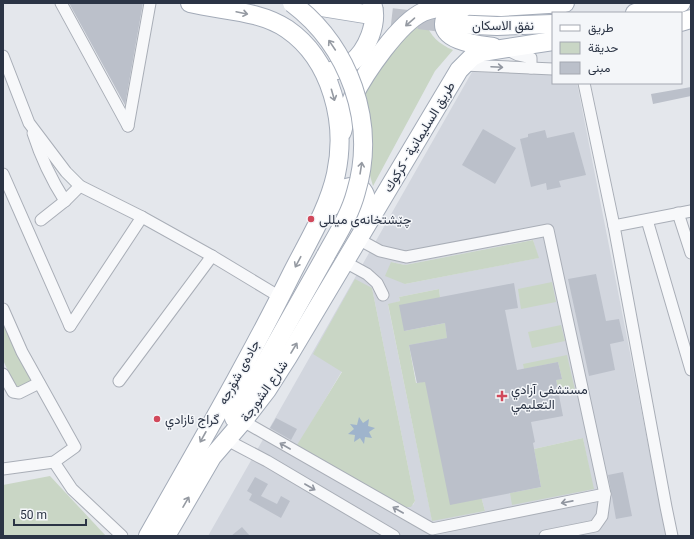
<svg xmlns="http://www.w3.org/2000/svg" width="694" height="539" viewBox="0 0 694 539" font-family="Roboto,Vazirmatn,sans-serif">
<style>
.built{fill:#d2d6de;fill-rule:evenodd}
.green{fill:#c9d6c5}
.water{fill:#9fb4cc}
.building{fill:#bbc0ca}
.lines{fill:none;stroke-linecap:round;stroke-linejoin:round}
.primary-tunnel{stroke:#bfc3cb;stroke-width:18;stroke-dasharray:18 9;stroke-linecap:butt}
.street-casing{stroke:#a9aeb7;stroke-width:13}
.primary-casing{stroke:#a3abb8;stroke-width:20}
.street{stroke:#f7f8fa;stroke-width:11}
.primary{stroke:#fff;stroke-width:18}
.primary-bridge-casing{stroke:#a3abb8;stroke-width:20;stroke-linecap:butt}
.primary-bridge{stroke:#fff;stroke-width:18}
.oneway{stroke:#959aa2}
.oneway2{stroke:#9196a0}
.poi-dot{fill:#d1495b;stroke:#f4f6f9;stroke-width:1.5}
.labels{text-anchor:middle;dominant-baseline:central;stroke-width:3;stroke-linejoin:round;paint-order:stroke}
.street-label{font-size:13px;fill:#2b3445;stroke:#f4f6f9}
.poi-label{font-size:13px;fill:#2b3445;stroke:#f4f6f9;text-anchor:start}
</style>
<rect width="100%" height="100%" fill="#e4e7ec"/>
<!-- built -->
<path class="built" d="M472 72 553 74V83H577L666 536H208ZM533 240 538 258 405 284 391 262 405 265ZM372 288 415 501 413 505 298 445 342 371ZM439 289 440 297 399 305 404 331 444 323 409 345 417 383 449 377 485 511 432 520 388 305 400 301 399 297ZM558 362 574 390 559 393 562 379ZM583 438 593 489 510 493 541 487 534 449Z"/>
<!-- green -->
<g class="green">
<path d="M425 21C430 36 439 44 453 50L435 71 373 186 367 165 363 97 373 76 402 39Z"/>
<path d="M533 240 539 258 405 284 385 276 391 262 405 265Z"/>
<path d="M355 279 372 288 415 501 411 507H404L297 445 342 372 313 354Z"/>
<path d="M552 282 556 302 521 309 518 289Z"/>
<path d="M439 289 440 297 404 331 445 323 447 338 409 345 416 383 449 377 485 511 432 521 388 304 400 301 399 297Z"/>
<path d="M3 319 33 380 16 389 3 360Z"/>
<path d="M561 325 565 341 532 348 528 332Z"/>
<path d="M567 355 575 390 559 394 556 380 562 379 558 362 524 369 523 364Z"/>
<path d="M583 438 594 489 512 505 510 493 541 487 534 449Z"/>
<path d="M50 476 106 536H3V485Z"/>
</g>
<!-- water -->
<path class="water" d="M359 417 363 423 369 419 368 426 375 428 369 432 372 438 365 437 364 444 360 438 354 442 355 435 348 434 354 429 350 424 357 425Z"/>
<!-- building -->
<g class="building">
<path d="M69 3H143L125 105Z"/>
<path d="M691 87V96L653 104 651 94Z"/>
<path d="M483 129 516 148 495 184 462 165Z"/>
<path d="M545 130 547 138 574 132 586 175 559 181 561 187 547 190 546 183 531 187 520 139 528 137V134Z"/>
<path d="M596 274 606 321 619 319 624 341 610 344 615 370 589 376 568 279Z"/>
<path d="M514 283 518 308 505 310 517 370 558 362 562 379 556 380 563 416 531 422 535 442 533 443 541 487 450 505 425 382 417 383 409 345 447 338 445 323 404 331 399 305Z"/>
<path d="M276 418 297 429 291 440 270 428Z"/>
<path d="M623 472 632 516 616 519 608 475Z"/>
<path d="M255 477 268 484 261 496 277 504 281 496 290 501 281 518 249 500 252 494 247 491Z"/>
<path d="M242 527 250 536H231Z"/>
</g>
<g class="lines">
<!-- primary-tunnel -->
<path class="primary-tunnel" d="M365 14 452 24"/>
<!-- street casing -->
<g class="street-casing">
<g id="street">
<path d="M61 3 128 126"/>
<path d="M506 49 518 55 531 58V68"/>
<path d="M3 56 29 123 66 172 80 186 142 217 212 256 280 297"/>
<path d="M463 65 553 69"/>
<path d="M584 83 614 226 666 507 672 536"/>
<path d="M128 126 150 3"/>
<path d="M33 133C41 158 51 179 65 201"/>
<path d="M3 174 70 326"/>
<path d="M678 213 691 253"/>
<path d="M41 220 65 201 80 186"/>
<path d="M647 220 691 370"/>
<path d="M614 226 691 211"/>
<path d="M358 239 380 251 406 257 548 230 605 494 602 516 595 526 545 536"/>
<path d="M345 262 367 274 377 283 383 295"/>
<path d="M3 309 22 352 75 447 54 462 3 469"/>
<path d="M70 326 142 217"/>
<path d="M3 374 13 392 19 393 39 383"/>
<path d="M119 381 212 256"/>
<path d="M243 421 432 529 605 494"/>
<path d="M227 440 267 461 394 536"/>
<path d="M54 462 72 489 122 536"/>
</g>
</g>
<!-- primary casing -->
<g class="primary-casing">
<g id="primary">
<path d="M297 3 365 14"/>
<path d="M448 5 501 7 565 3"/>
<path d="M463 8C455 9 448 11 445 19 437 41 480 45 493 47"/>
<path d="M635 13 681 3"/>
<path d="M681 22 691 19"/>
<path d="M452 24 497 26 553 24"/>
<path d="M331 71C338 70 345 68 351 63 367 51 379 22 372 3"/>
<path d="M342 132C345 120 348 108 353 97 365 73 399 23 423 12 434 7 448 7 460 6"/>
<path d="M331 207C334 202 337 196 341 191 345 188 351 186 356 187 372 190 365 215 362 226"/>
<path d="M234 418 326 255"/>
<path d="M148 536C197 449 248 362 292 273 308 241 328 210 336 174 347 123 332 60 287 29 259 10 222 11 190 3"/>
<path d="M166 536 212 457 243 421 267 390 288 357 459 70 472 57 482 52 553 41"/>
</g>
</g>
<!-- street -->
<use href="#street" class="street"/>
<!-- primary -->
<use href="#primary" class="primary"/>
<!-- primary-bridge casing -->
<g class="primary-bridge-casing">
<path id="primary-bridge" d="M292 3C349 46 377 122 356 192 350 215 337 235 326 255"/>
</g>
<!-- primary-bridge -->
<use href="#primary-bridge" class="primary-bridge"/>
</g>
<!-- one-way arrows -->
<defs><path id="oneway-shaft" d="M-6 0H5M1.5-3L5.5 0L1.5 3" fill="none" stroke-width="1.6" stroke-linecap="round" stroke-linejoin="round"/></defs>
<g class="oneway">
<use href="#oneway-shaft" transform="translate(242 13) rotate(12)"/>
<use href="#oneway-shaft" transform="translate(410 22) rotate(139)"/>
<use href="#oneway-shaft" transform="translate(332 45) rotate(-124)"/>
<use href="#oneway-shaft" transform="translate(333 95) rotate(74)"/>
<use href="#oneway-shaft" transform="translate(361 168) rotate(-81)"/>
<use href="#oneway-shaft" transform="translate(298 262) rotate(118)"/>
<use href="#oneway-shaft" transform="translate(294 348) rotate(-59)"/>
<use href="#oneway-shaft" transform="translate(203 437) rotate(119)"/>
<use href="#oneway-shaft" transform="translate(186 502) rotate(-60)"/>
</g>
<g class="oneway2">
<use href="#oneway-shaft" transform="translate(497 67) rotate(3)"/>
<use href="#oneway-shaft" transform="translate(285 446) rotate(-150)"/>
<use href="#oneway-shaft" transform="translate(310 487) rotate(30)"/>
<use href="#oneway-shaft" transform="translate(567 502) rotate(169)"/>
<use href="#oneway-shaft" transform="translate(398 510) rotate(-150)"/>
</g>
<!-- markers -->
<g class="poi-dot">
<circle cx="311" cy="219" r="4"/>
<path d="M500 390h4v4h4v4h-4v4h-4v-4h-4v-4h4z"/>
<circle cx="157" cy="419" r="4"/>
</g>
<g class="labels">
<!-- street labels -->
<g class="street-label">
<text x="503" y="25">نفق الاسكان</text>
<text transform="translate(419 137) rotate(-59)">طريق السليمانية - كركوك</text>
<text transform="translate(239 372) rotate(-61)">جادەی شۆرجە</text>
<text transform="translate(264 391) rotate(-55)">شارع الشورجة</text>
</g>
<!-- poi labels -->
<g class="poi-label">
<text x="319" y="219">چێشتخانەی میللی</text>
<text x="511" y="389">مستشفى آزادي<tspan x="511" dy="15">التعليمي</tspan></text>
<text x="165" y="419">گراج ئازادي</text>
</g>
</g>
<!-- border -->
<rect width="694" height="539" fill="none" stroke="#2b3445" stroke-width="8"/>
<!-- legend -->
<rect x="552" y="12" width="130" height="72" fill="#f4f6f9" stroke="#a4a8b1"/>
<rect x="560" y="25" width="20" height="6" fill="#ffffff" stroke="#a4a8b1"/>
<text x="588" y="32" font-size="12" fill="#2b3445">طريق</text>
<rect x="560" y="42" width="20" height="12" fill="#c9d6c5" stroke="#a4a8b1"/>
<text x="588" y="52" font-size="12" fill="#2b3445">حديقة</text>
<rect x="560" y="62" width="20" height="12" fill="#bbc0ca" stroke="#a4a8b1"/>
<text x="588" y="72" font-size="12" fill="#2b3445">مبنى</text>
<!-- scale -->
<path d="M14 519v6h72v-6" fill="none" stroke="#2b3445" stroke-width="2"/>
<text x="20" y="519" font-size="12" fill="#2b3445" stroke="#f4f6f9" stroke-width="3" paint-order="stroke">50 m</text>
</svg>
